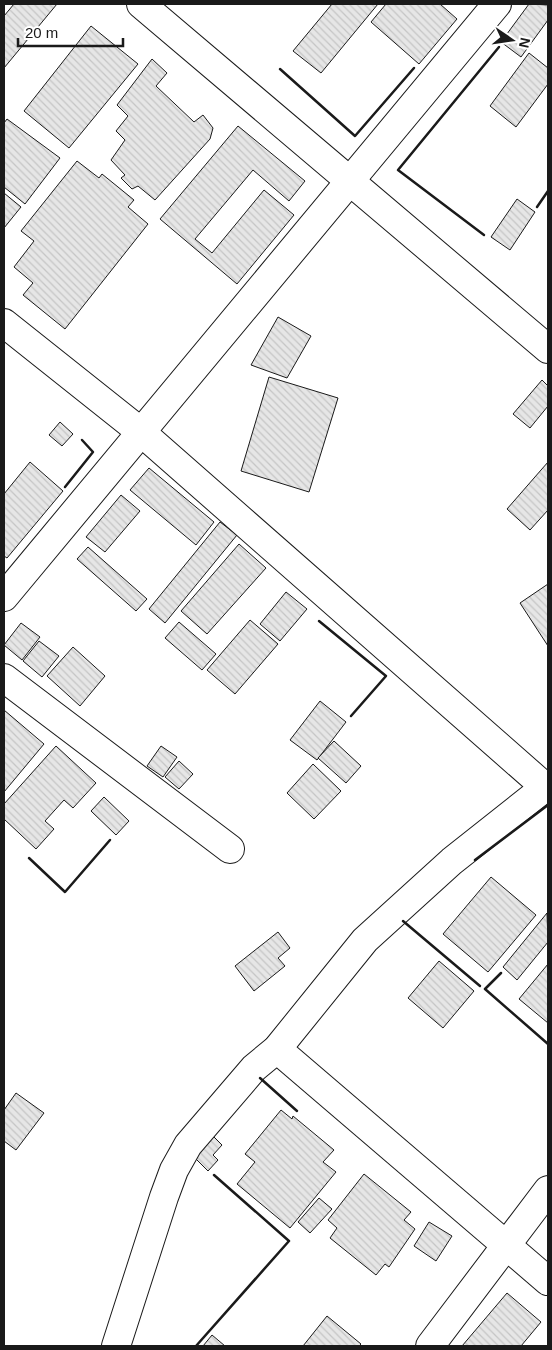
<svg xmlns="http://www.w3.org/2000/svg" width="552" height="1350" viewBox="0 0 552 1350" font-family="Arial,sans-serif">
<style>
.building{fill:url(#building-back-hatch);stroke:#1a1a1a}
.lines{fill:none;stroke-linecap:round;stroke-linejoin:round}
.minor-casing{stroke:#1a1a1a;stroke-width:30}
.minor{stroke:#fff;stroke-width:28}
.wall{stroke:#1a1a1a;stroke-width:2.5}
</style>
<defs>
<pattern id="building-back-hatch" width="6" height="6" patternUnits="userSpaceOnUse" patternTransform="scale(1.25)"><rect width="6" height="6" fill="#e6e6e6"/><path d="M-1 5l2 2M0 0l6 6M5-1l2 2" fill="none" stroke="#c5c5c5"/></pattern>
</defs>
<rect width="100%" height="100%" fill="#fff"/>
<!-- building -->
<g class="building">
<path d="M14 4H57L4 68V16Z"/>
<path d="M332 4H378L321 73 293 51Z"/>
<path d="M386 4H440L457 19 419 64 371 22Z"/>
<path d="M529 4 548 5V20L521 57 501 42Z"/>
<path d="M91 26 138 64 69 148 24 111Z"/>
<path d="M529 53 548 68V84L516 127 490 106Z"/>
<path d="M152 59 167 73 156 86 194 122 203 115 213 128 210 139 155 200 138 186 132 189 121 178 125 175 111 160 125 140 116 131 128 116 117 105Z"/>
<path d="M7 119 60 158 25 204 4 187V123Z"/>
<path d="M238 126 305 181 289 201 253 170 195 239 212 253 264 190 294 215 237 284 160 219Z"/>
<path d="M77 161 99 178 102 174 134 200 128 207 148 224 65 329 23 295 33 283 14 267 34 241 21 231Z"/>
<path d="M4 193 21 207 4 228Z"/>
<path d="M517 199 535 212 510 250 491 237Z"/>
<path d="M278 317 311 336 287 378 251 365Z"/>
<path d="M269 377 338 398 309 492 241 471Z"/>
<path d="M542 380 548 386V406L530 428 513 414Z"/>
<path d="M60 422 73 434 62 446 49 435Z"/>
<path d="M30 462 63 491 7 558 4 556V494Z"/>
<path d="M548 462V510L530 530 507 509Z"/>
<path d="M149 468 214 522 196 545 130 490Z"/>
<path d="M121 495 140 511 105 552 86 537Z"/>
<path d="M220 522 237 535 165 623 149 609Z"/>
<path d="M239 544 266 568 207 634 181 611Z"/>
<path d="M88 547 147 599 136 611 77 559Z"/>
<path d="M548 584V646L520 603Z"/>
<path d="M286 592 307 609 280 641 260 624Z"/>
<path d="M250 620 278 644 235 694 207 670Z"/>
<path d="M179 622 216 654 202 670 165 638Z"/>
<path d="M21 623 40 637 22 660 4 645Z"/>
<path d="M39 641 59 656 42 677 23 661Z"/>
<path d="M73 647 105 676 80 706 47 676Z"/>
<path d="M320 701 346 722 317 760 290 740Z"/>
<path d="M4 710 44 744 4 792Z"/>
<path d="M334 741 361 766 346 783 318 758Z"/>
<path d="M56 746 96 783 73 808 64 800 45 821 54 829 36 849 4 819V804Z"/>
<path d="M161 746 177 757 163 777 147 766Z"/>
<path d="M179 761 193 774 179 789 165 777Z"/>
<path d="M313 764 341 791 314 819 287 793Z"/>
<path d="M104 797 129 821 116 835 91 811Z"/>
<path d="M491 877 536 915 488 972 443 934Z"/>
<path d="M547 913 548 942 517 980 503 967Z"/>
<path d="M278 932 290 948 278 958 285 966 254 991 235 966Z"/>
<path d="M439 961 474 991 443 1028 408 998Z"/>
<path d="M548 964V1023L519 999Z"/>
<path d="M16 1093 44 1113 16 1150 4 1141V1110Z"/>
<path d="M281 1110 292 1119 293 1116 334 1150 323 1162 336 1172 290 1228 237 1184 255 1162 245 1154Z"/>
<path d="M207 1130 222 1145 213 1155 218 1160 208 1171 187 1150Z"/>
<path d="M364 1174 411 1212 404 1220 415 1229 389 1267 385 1264 376 1275 330 1238 337 1228 328 1220Z"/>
<path d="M319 1198 332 1209 310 1233 298 1222Z"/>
<path d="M429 1222 452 1236 436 1261 414 1246Z"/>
<path d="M507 1293 541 1322 521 1346H462Z"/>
<path d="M327 1316 361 1344 359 1346H303Z"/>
<path d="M212 1335 225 1346H203Z"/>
</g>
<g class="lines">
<!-- minor casing -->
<g class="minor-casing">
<g id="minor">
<path d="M141 4 548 349"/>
<path d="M4 323 141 432 545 787"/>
<path d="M4 597 497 4"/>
<path d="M4 678 230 849"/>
<path d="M277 1049 548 1281"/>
<path d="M116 1346 164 1197 174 1170 188 1145 254 1068 277 1049 365 940 452 861 548 785"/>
<path d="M430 1346 548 1190"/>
</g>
</g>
<!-- minor -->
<use href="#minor" class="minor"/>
<!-- wall -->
<g class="wall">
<path d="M280 69 355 136 414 68"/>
<path d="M537 207 548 191"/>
<path d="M484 235 398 170 499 47"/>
<path d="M65 487 93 452 82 440"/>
<path d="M319 621 386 676 351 716"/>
<path d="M29 858 65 892 110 840"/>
<path d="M475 860 548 805"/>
<path d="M403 921 480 986"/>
<path d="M501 973 485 989 548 1044"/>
<path d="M260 1078 297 1111"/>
<path d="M196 1346 289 1241 214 1175"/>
</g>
</g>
<!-- border -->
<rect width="552" height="1350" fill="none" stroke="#1a1a1a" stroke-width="10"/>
<!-- north arrow -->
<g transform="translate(512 40) rotate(103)" stroke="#ffffff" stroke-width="4" paint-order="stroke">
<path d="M0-4L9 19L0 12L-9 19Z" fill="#1a1a1a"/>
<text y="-8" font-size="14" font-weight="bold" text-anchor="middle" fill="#1a1a1a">N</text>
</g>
<!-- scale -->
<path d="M18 38v8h105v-8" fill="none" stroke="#1a1a1a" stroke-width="2.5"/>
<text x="25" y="38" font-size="15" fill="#1a1a1a" stroke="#ffffff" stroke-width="4" paint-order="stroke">20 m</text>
</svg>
